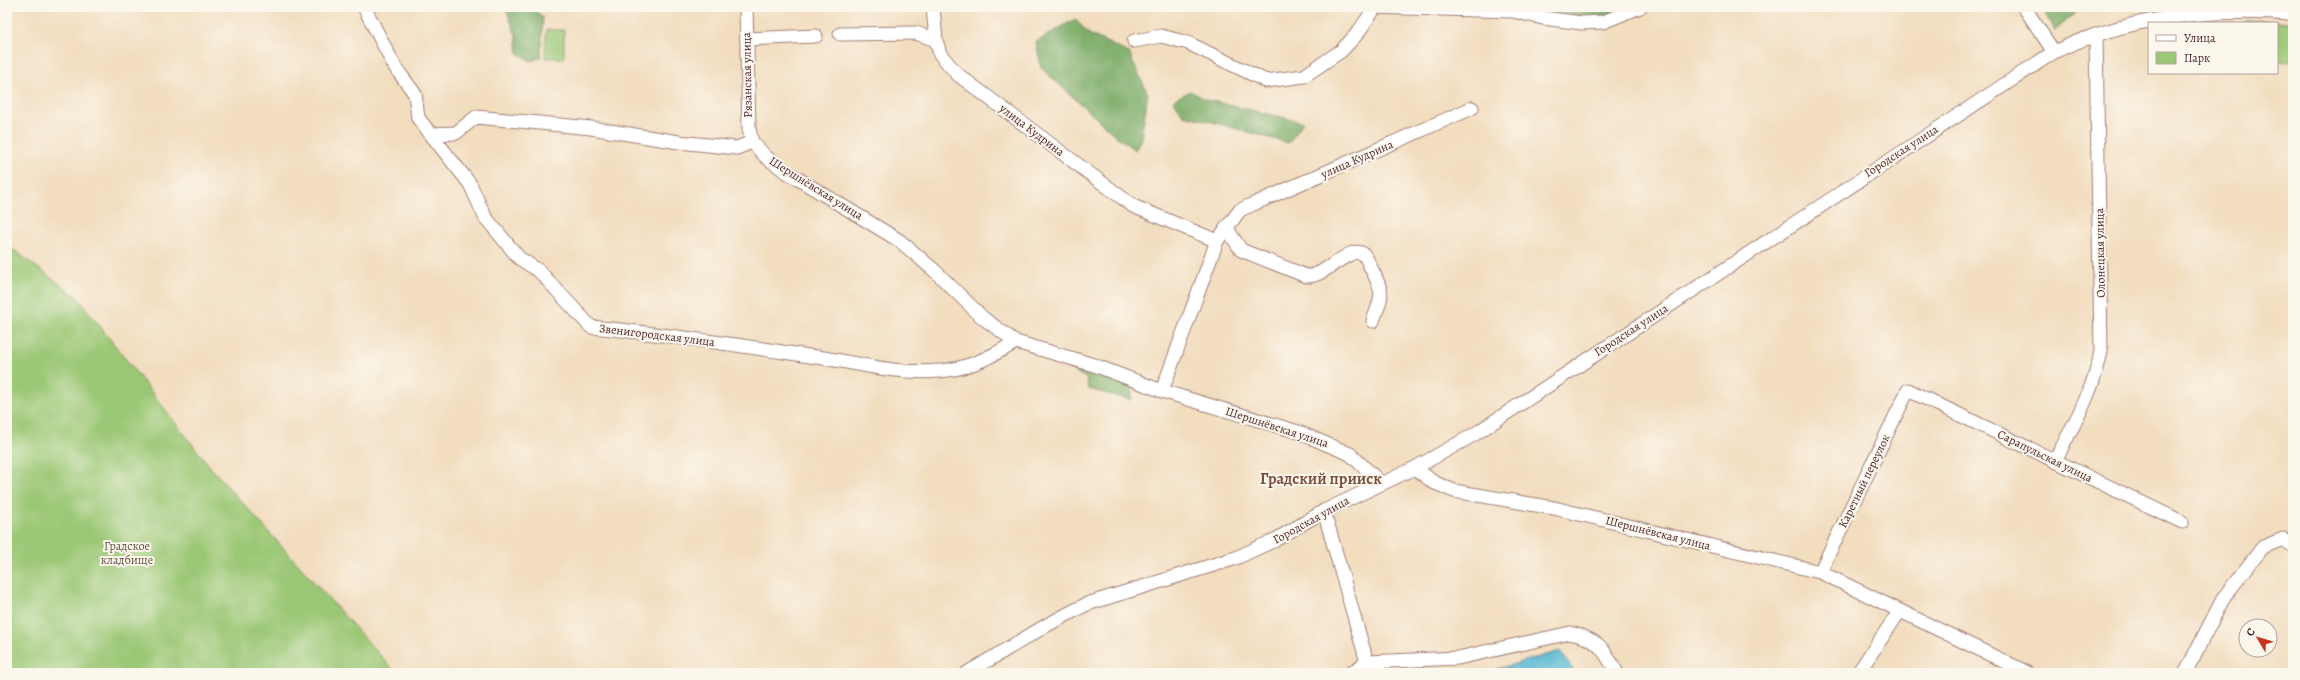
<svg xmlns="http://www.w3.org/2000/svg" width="2300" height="680" viewBox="0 0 2300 680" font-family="Alegreya,serif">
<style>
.green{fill:#9bc876;stroke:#727450}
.forest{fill:#7cac67;stroke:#636649}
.water{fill:#53b5d1;stroke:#4e6a7e}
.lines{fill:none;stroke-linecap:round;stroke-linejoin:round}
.minor-casing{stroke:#9e7e75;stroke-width:15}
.minor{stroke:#fff;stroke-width:13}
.labels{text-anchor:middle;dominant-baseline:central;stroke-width:4;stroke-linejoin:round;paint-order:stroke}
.street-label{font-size:12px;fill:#4a1f2b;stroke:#fbf7ec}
.park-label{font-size:12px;fill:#625242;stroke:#fbf7ec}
.district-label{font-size:16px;font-weight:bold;fill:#7d4e40;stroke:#fbf7ec}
</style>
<rect width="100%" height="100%" fill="#fbf7ec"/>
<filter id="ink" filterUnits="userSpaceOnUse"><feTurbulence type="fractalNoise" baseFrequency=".025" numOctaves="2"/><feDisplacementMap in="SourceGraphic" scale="8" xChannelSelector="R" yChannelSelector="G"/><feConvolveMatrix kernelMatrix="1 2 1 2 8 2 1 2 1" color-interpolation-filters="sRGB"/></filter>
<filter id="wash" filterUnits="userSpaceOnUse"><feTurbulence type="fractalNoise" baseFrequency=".012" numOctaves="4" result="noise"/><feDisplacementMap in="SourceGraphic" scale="16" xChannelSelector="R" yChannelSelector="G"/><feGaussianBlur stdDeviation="0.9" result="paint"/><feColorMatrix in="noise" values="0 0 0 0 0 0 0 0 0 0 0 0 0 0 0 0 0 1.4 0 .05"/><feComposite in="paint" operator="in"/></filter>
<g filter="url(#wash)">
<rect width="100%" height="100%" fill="#f2ddbf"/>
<!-- green -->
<g class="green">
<path d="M2246 20 2293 22V62L2277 60V23H2244Z"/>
<path d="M546 30H564V58H545Z"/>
<path d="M7 245 77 297 210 467 396 673H7Z"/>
</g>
<!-- forest -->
<g class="forest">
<path d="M505 7H530L543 17 541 57 531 61 518 53 516 35Z"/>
<path d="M1523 7H1630L1592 23Z"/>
<path d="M2043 7H2082L2055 31Z"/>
<path d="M1075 19 1089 34 1129 53 1148 94 1141 139 1135 150 1116 136 1041 68 1036 42Z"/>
<path d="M1190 91 1207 100 1303 122 1289 143C1253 134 1219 123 1183 115L1173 100Z"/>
<path d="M1072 362 1133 383 1131 400 1088 389 1086 378 1068 368Z"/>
</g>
<!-- water -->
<path class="water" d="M1560 651 1574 671 1578 673H1483Z"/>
</g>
<g filter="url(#ink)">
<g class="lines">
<!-- minor casing -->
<g class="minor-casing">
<g id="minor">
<path d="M364 7 395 67 415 94 418 118 470 184 485 217 519 258 539 271 591 327C667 334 742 346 817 357 858 363 898 375 940 371 969 369 992 356 1016 342"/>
<path d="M746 7 749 129 752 142 766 157 785 171 900 241 935 271 983 318 1016 342 1094 365 1162 391 1298 432 1350 454 1381 483"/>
<path d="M933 7 936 40"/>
<path d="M1371 7 1513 11 1543 18 1582 23 1603 22 1640 7"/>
<path d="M2024 7 2054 52"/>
<path d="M840 34 916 33 936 40 940 54 957 74 1133 206 1217 241 1240 210 1472 108"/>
<path d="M747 39 816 36"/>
<path d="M1134 41 1161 36 1188 43 1266 81 1304 76 1341 51 1357 34 1374 9"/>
<path d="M431 134 456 133 476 117 591 128 679 142 737 148 752 142"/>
<path d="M1226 227 1241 250 1306 276C1325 278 1350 244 1363 254 1367 257 1369 265 1372 270 1385 295 1382 295 1373 321"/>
<path d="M1162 391 1217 241"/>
<path d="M2055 461C2073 425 2094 391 2101 351L2096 35"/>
<path d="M1415 468 1433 482 1454 491 1554 508 1820 572 2028 673"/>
<path d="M1324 511 1367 662"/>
<path d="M1820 572 1908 390 2182 522"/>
<path d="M967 673 1047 625 1087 604 1236 558 1275 540 1324 511 1415 468 1475 434 2054 52C2128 16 2212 8 2293 14"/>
<path d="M1351 673 1367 662 1458 658 1570 633C1599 639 1603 648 1617 673"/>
<path d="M1858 673 1899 612"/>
<path d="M2185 673 2224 597 2263 547 2283 539 2293 546"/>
</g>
</g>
<!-- minor -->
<use href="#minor" class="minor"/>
</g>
</g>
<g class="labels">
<!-- street labels -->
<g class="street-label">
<text transform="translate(747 75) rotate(-91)">Рязанская улица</text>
<text transform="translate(1032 130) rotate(37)">улица Кудрина</text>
<text transform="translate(1901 151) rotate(-33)">Городская улица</text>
<text transform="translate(1357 159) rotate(-24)">улица Кудрина</text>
<text transform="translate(816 188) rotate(32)">Шершнёвская улица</text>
<text transform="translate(2100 253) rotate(-91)">Олонецкая улица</text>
<text transform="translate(1631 330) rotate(-33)">Городская улица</text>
<text transform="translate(657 335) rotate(7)">Звенигородская улица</text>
<text transform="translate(1277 427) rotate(18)">Шершнёвская улица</text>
<text transform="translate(2045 456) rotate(26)">Сарапульская улица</text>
<text transform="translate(1864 481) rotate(-64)">Каретный переулок</text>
<text transform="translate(1311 520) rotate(-29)">Городская улица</text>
<text transform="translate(1658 533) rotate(14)">Шершнёвская улица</text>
</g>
<!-- park labels -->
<g class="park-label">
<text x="127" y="546">Градское<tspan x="127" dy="14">кладбище</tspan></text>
</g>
<!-- district labels -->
<g class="district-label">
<text x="1321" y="479">Градский прииск</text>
</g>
</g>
<!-- margin -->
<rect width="2300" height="680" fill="none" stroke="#fbf7ec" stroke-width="24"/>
<!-- legend -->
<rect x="2148" y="22" width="130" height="52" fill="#fbf7ec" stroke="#b4a19f"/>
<rect x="2156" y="35" width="20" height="6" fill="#ffffff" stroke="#b4a19f"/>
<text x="2184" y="42" font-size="12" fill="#4a1f2b">Улица</text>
<rect x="2156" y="52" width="20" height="12" fill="#9bc876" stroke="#b4a19f"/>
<text x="2184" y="62" font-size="12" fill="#4a1f2b">Парк</text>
<!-- north arrow -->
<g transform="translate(2258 638) rotate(308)"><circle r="19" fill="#fbf7ec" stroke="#b4a19f"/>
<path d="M0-3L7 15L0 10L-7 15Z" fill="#c8321e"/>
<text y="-6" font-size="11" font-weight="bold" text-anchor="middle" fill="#4a1f2b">С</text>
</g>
</svg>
